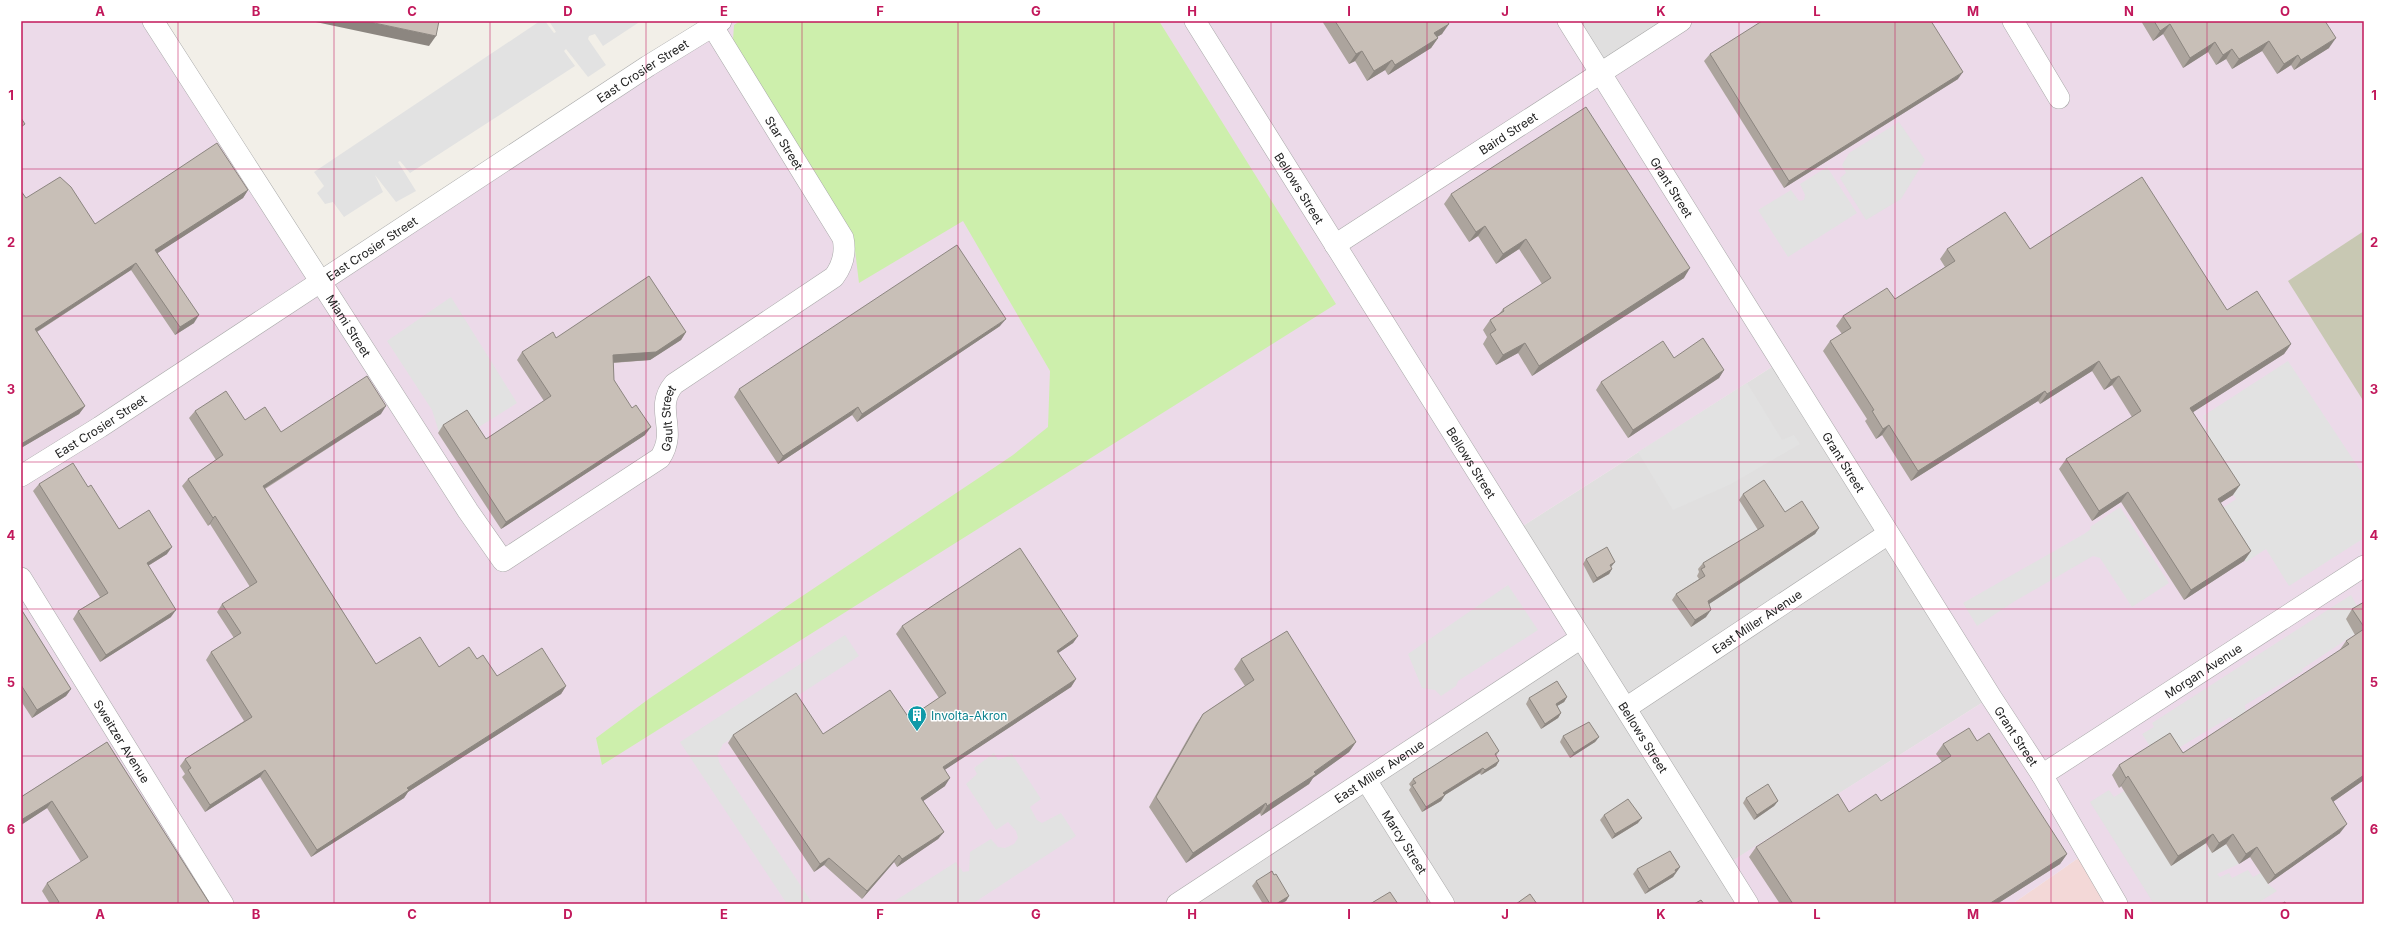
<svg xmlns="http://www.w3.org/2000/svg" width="2385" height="925" viewBox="0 0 2385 925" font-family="Inter,sans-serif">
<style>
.residential{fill:#e0dfdf}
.commercial{fill:#f3d8d7}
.industrial{fill:#ecdae9}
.construction{fill:#c8c8b3}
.grass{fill:#cdefac}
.parking{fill:#e2e2e2}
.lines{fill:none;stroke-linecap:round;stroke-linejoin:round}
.minor-casing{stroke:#a9a9a9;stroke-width:22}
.minor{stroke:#fff;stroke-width:21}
.wall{fill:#aca49d}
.shaded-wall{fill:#8c8680}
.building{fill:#c8bfb7;stroke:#8c8680}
.grid{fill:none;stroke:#c2185b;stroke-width:1;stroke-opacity:0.55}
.labels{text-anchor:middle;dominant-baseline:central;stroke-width:3;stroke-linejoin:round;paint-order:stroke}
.street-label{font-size:12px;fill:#222;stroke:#fff}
.culture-label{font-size:12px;fill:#0d838f;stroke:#fff;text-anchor:start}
.neatline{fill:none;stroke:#c2185b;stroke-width:1.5}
.grid-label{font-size:13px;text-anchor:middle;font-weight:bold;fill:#c2185b}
</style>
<rect width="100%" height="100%" fill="#f2efe8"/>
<!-- residential -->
<g class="residential">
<path d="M1568 21H1680L1602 72Z"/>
<path d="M1781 361 1991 697 1725 866 1748 904H1177L1515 531Z"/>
</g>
<!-- commercial -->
<path class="commercial" d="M2087 852 2117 904H2012Z"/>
<!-- industrial -->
<path class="industrial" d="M21 21H153L322 282 721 21H1568L1602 72 1680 21H2364V904H2117L2087 852 2012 904H1748L1724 866 1991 697 1781 361 1515 531 1581 638 1178 904H21Z"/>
<!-- construction -->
<path class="construction" d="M2364 231V402L2288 281Z"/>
<!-- grass -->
<path class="grass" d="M740 21H1159L1336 304 602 765 596 738 650 698 1013 455 1048 427 1050 371 963 221 859 283 853 234 740 53 733 40 734 25Z"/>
<!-- parking -->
<g class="parking">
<path d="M540 21H545L554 33 556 32 549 21H641L603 46 595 34 589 36 588 39 606 65 588 77 566 49 564 51 575 66 410 173 400 161 398 162 416 191 396 202 375 175 383 192 344 217 333 202 325 204 317 193 324 186 314 172Z"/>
<path d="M1899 122 1925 160 1901 199 1866 220 1840 178 1846 173 1842 165 1849 153Z"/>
<path d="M1827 167 1857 213 1788 257 1758 210 1791 190 1799 201 1804 200 1805 195 1800 184Z"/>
<path d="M451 297 517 403 471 432H439L432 410 387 341Z"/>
<path d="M2288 361 2364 476V538L2289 586 2266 549 2246 562 2215 513 2236 499 2200 445 2204 430 2208 426 2203 416Z"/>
<path d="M1747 383 1782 440 1794 435 1800 444 1731 484 1673 510 1638 452Z"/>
<path d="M2120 507 2169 583 2132 607 2100 558 2093 556 2015 601 1977 626 1963 603 2084 534 2091 529 2090 527Z"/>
<path d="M1508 585 1538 630 1458 681 1456 686 1441 696 1435 690 1422 688 1408 654Z"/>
<path d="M2351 595 2359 610 2355 634 2302 669 2303 671 2245 705 2246 714 2235 720 2230 717 2172 752 2151 748 2142 734 2154 727 2152 723Z"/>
<path d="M845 635 859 656 723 744 718 754 719 762 725 772 813 904H787L680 742Z"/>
<path d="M994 753 998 760 1012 754 1041 799 1030 807 1037 820 1042 823 1061 813 1076 836 972 904H890L956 862 963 872 969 871 970 852 991 839 998 847 1005 848 1014 844 1018 838 1016 831 1008 822 996 830 966 784 977 774 974 768Z"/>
<path d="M2109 790 2114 797 2124 791 2171 865 2206 843 2212 852 2226 844 2239 864 2217 874 2220 877 2229 873 2232 878 2248 870 2253 877 2264 871 2268 884 2277 891 2256 904H2154L2090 802Z"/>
</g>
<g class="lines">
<!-- minor casing -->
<g class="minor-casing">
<g id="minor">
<path id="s1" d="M153 21 468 511 503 561 660 458C679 429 653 409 674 384L834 277C843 265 846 252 843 238L713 27"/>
<path id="s2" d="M1195 21 1748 904"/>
<path id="s3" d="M1568 21 1991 697 2042 775 2117 904"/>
<path d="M2013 21 2059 98"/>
<path id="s4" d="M1335 245 1681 21"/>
<path id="s5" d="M21 476 100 427 648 66 721 21"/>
<path id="s6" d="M21 578 223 904"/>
<path id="s7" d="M1626 708 1888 534"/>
<path id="s8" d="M2042 775 2364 566"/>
<path id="s9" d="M1366 780 1444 904"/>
<path id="s10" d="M1177 904 1581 638"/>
</g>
</g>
<!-- minor -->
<use href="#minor" class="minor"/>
</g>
<!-- wall -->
<g class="wall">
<path d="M1322 21H1447L1442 34 1437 37 1438 38 1431 48 1388 75 1385 70 1367 81 1355 61 1349 64Z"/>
<path d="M2141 21H2325L2329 48 2294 70 2291 65 2277 74 2262 51 2232 69 2226 59 2216 65 2208 52 2183 68 2163 34 2153 41Z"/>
<path d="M1710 54 1958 79 1784 188 1704 61Z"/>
<path d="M248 190 243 198 157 253 194 323 175 335 131 270 37 332 85 406 79 414 21 448 26 198 95 224Z"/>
<path d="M1451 194 1684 278 1532 376 1518 353 1496 365 1483 344 1487 337 1483 330 1490 320 1499 314 1503 309 1542 284 1519 249 1496 264 1478 236 1469 242 1444 204Z"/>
<path d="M1947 249H2030L2227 310 2291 344 2284 354 2193 412 2233 495 2220 503 2251 551 2244 561 2184 600 2121 502 2092 521 2059 469 2066 459 2132 417 2112 385 2104 390 2092 371 2040 404 2038 401 1911 481 1882 435 1876 439 1865 421 1867 419 1823 351 1830 341 1842 334 1836 326 1843 316 1895 299 1945 267 1940 259Z"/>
<path d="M1000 326 857 422 852 415 778 464 734 397 739 389Z"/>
<path d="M686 332 681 340 650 360 613 363 614 380 645 435 501 529 438 433 443 425 486 439 544 401 517 360 522 352 556 338Z"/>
<path d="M1674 358 1724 370 1719 378 1628 438 1596 390 1601 382Z"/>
<path d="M195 411 245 420 281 432 381 414 265 489 376 664 439 667 477 659 497 676 566 686 561 694 408 792 404 798 311 857 260 777 205 812 182 777 185 774 180 766 185 759 244 721 206 660 211 652 234 638 217 612 222 604 250 587 210 524 208 526 182 486 188 479 216 460 189 418Z"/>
<path d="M39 484 88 487 119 529 167 554 148 566 171 617 100 662 73 619 78 611 100 597 33 491Z"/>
<path d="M1743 494 1819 528 1815 534 1709 604 1706 617 1691 627 1672 600 1676 594 1699 579 1697 576 1699 572 1698 569 1703 563 1758 530 1739 500Z"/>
<path d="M1586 559 1611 567 1612 569 1609 574 1593 583 1583 564Z"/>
<path d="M2364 602V780L2333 802 2340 833 2268 884 2250 857 2239 864 2226 844 2212 853 2206 843 2171 866 2121 786 2119 788 2112 775 2119 765 2183 753 2339 651 2346 641 2355 635 2346 619 2352 609Z"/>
<path d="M21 609 71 689 66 696 32 718 21 701Z"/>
<path d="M902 626 1078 636 1073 643 1058 653 1076 679 1071 687 944 770 945 786 923 801 944 832 938 839 897 867 894 862 862 899 824 865 814 872 728 743 733 735 823 734 909 718 939 698 896 634Z"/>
<path d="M1241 659 1356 742 1349 752 1313 778 1309 784 1261 816 1260 813 1186 863 1149 807 1196 724 1203 714 1245 686 1234 669Z"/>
<path d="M1567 697 1564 702 1557 706 1561 713 1558 718 1541 729 1526 704 1529 698Z"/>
<path d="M1563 736 1599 737 1595 742 1570 758 1560 742Z"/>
<path d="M1977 741 2067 854 2060 864 1997 904H1780L1749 857 1756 847 1849 812 1881 801 1942 762 1936 754 1943 744Z"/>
<path d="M107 742 210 904H50L42 891 47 883 81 862 47 808 21 825V797Z"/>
<path d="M1499 751 1496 756 1499 761 1496 766 1481 775 1480 773 1445 795 1441 801 1422 812 1409 790 1411 787 1409 784 1413 779Z"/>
<path d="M1746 798 1778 801 1774 806 1754 820 1743 803Z"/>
<path d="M1604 815 1638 823 1612 839 1600 820Z"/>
<path d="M1680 867 1673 877 1645 894 1633 874 1637 869Z"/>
<path d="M1256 881 1289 896 1286 901 1280 904H1263L1252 886Z"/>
</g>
<!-- shaded-wall -->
<g class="shaded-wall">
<path d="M311 21H365L436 36 429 46Z"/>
<path d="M1449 24 1442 34 1427 43 1434 33Z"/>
<path d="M2170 24 2163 34 2153 41 2160 31Z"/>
<path d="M1438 38 1431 48 1388 75 1395 65Z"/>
<path d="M2336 38 2329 48 2294 70 2301 60Z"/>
<path d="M2269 41 2262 51 2232 69 2239 59Z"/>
<path d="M2215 42 2208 52 2183 68 2190 58Z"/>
<path d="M2232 49 2226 59 2216 65 2223 55Z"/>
<path d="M1362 51 1355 61 1349 64 1356 54Z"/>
<path d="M2298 55 2291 65 2277 74 2284 64Z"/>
<path d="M1392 60 1385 70 1367 81 1374 71Z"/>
<path d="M1963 72 1958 79 1784 188 1789 181Z"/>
<path d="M248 190 243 198 150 258 155 250Z"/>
<path d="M1485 226 1478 236 1469 242 1476 232Z"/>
<path d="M1526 239 1519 249 1496 264 1503 254Z"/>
<path d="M136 263 131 270 30 336 35 329Z"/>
<path d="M1690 268 1684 278 1532 376 1539 366Z"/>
<path d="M199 315 194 323 175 335 180 327Z"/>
<path d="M1006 319 1000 326 857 422 862 414Z"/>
<path d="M686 332 681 340 650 360 607 363 613 355Z"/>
<path d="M1525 343 1518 353 1496 365 1503 355Z"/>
<path d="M2291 344 2284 354 2184 418 2190 408Z"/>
<path d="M2099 361 2092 371 2040 404 2047 394Z"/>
<path d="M1724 370 1719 378 1628 438 1633 430Z"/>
<path d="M2119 376 2112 385 2104 390 2111 380Z"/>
<path d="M2045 391 2038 401 1911 481 1918 471Z"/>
<path d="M85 406 79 414 21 448V444Z"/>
<path d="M386 406 381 414 257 493 263 486Z"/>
<path d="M858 407 852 415 778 464 783 456Z"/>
<path d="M1889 425 1882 435 1876 439 1883 429Z"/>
<path d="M651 427 645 435 501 529 506 522Z"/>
<path d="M2240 485 2233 495 2211 509 2218 499Z"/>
<path d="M2128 492 2121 502 2092 521 2099 511Z"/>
<path d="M215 516 210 524 208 526 213 518Z"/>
<path d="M1819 528 1815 534 1703 608 1708 601Z"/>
<path d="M172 547 167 554 141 570 147 563Z"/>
<path d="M2251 551 2244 561 2184 600 2191 590Z"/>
<path d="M1615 562 1611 567 1610 565Z"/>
<path d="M1612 569 1609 574 1593 583 1597 578Z"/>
<path d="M176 610 171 617 100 662 106 655Z"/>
<path d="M1711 610 1706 617 1691 627 1695 620Z"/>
<path d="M1078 636 1073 643 1051 658 1057 651Z"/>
<path d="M1076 679 1071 687 937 775 943 767Z"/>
<path d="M566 686 561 694 408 792 404 798 311 857 317 850 407 788Z"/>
<path d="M71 689 66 696 32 718 37 710Z"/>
<path d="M1567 697 1564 702 1552 709 1556 704Z"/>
<path d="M1561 713 1558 718 1541 729 1545 724Z"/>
<path d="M1599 737 1595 742 1570 758 1574 753Z"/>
<path d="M1356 742 1349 752 1313 778 1309 784 1261 816 1267 806Z"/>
<path d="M1499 761 1496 766 1481 775 1485 770Z"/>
<path d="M1483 768 1480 773 1440 798 1443 793Z"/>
<path d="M265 770 260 777 205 812 210 805Z"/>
<path d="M2364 775V780L2324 808 2331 798Z"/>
<path d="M2128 776 2121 786 2119 788 2126 778Z"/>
<path d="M950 778 945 786 916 806 921 798Z"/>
<path d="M1445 795 1441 801 1422 812 1426 807Z"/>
<path d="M52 801 47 808 21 825V820Z"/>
<path d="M1778 801 1774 806 1754 820 1757 815Z"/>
<path d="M1266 803 1260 813 1186 863 1193 853Z"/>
<path d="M1642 818 1638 823 1612 839 1615 834Z"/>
<path d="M2347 824 2340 833 2268 884 2275 875Z"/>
<path d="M944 832 938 839 897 867 902 859Z"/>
<path d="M2213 834 2206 843 2171 866 2178 856Z"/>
<path d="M2233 834 2226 844 2212 853 2219 843Z"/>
<path d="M2257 847 2250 857 2239 864 2246 854Z"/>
<path d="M2067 854 2060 864 1997 904H1989Z"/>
<path d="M899 855 894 862 862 899 867 891Z"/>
<path d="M829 858 824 865 814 872 820 864Z"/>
<path d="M1680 867 1673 877 1645 894 1649 889 1675 870Z"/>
<path d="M1289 896 1286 901 1280 904H1276Z"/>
</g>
<!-- building -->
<g class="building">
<path d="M365 21H439L436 36Z"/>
<path d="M1335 21H1447L1449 24 1434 33 1438 38 1395 65 1392 60 1374 71 1362 51 1356 54Z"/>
<path d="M1762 21H1931L1963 72 1789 181 1710 54Z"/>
<path d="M2154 21H2325L2336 38 2301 60 2298 55 2284 64 2269 41 2239 59 2232 49 2223 55 2215 42 2190 58 2170 24 2160 31Z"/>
<path d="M1586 107 1690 268 1539 366 1525 343 1503 355 1490 334 1496 330 1490 320 1504 311 1503 309 1551 278 1526 239 1503 254 1485 226 1476 232 1451 194Z"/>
<path d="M21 118 25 124 21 127Z"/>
<path d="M217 143 248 190 155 250 199 315 180 327 136 263 35 329 85 406 21 444V191L26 198 60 177 71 187 95 224Z"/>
<path d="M2142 177 2227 310 2257 291 2291 344 2190 408 2240 485 2218 499 2251 551 2191 590 2128 492 2099 511 2066 459 2141 411 2119 376 2111 380 2099 361 2047 394 2045 391 1918 471 1889 425 1883 429 1872 411 1874 410 1830 341 1851 328 1843 316 1887 288 1895 299 1955 261 1947 249 2005 212 2030 249Z"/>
<path d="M957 245 1006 319 862 414 858 407 783 456 739 389Z"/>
<path d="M649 276 686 332 656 352 613 355 614 380 632 408 636 405 651 427 506 522 443 425 467 410 486 439 551 396 522 352 553 332 556 338Z"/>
<path d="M1703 338 1724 370 1633 430 1601 382 1663 341 1674 358Z"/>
<path d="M367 376 386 406 263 486 376 664 420 637 439 667 469 647 477 659 483 655 497 676 542 648 566 686 407 788 409 790 317 850 265 770 210 805 188 770 191 768 185 759 252 717 211 652 241 633 222 604 257 582 215 516 213 518 188 479 223 455 195 411 226 391 245 420 265 407 281 432Z"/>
<path d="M73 463 88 487 91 485 119 529 149 510 172 547 147 563 176 610 106 655 78 611 108 593 39 484Z"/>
<path d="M1764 480 1785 512 1802 501 1819 528 1708 601 1711 610 1695 620 1676 594 1705 576 1701 569 1705 567 1703 563 1764 526 1743 494Z"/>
<path d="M1607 547 1615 562 1610 565 1612 569 1597 578 1586 559Z"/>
<path d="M1020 548 1078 636 1057 651 1076 679 943 767 950 778 921 798 944 832 902 859 899 855 867 891 829 858 820 864 733 735 796 693 823 734 890 690 909 718 946 693 902 626Z"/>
<path d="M2364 602V627L2352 609Z"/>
<path d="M21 609 71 689 37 710 21 685Z"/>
<path d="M2364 629V775L2331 798 2347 824 2275 875 2257 847 2246 854 2233 834 2219 843 2213 834 2178 856 2128 776 2126 778 2119 765 2170 733 2183 753 2349 644 2346 641Z"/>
<path d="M1287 631 1356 742 1314 772 1316 774 1267 806 1266 803 1193 853 1156 797 1203 714 1254 680 1241 659Z"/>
<path d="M1557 681 1567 697 1556 704 1561 713 1545 724 1529 698Z"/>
<path d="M1589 722 1599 737 1574 753 1563 736Z"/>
<path d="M1969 728 1977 741 1989 733 2067 854 1989 904H1793L1756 847 1838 794 1849 812 1876 794 1881 801 1951 756 1943 744Z"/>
<path d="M1487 732 1499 751 1495 754 1499 761 1485 770 1483 768 1443 793 1445 795 1426 807 1412 785 1416 783 1413 779Z"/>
<path d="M107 742 210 904H56L59 902 47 883 88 857 52 801 21 820V797Z"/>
<path d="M1768 784 1778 801 1757 815 1746 798Z"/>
<path d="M1628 799 1642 818 1615 834 1604 815Z"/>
<path d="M1670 851 1680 867 1675 870 1676 872 1649 889 1637 869Z"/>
<path d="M1272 871 1274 875 1276 874 1289 896 1276 904H1270L1256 881Z"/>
<path d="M1390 892 1398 904H1370Z"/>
<path d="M1530 894 1537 904H1516Z"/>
<path d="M1701 900 1704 904H1694Z"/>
<path d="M2285 902 2286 904H2281Z"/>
</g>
<!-- grid -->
<path class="grid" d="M178 21V904M334 21V904M490 21V904M646 21V904M802 21V904M958 21V904M1114 21V904M1271 21V904M1427 21V904M1583 21V904M1739 21V904M1895 21V904M2051 21V904M2207 21V904M21 169H2364M21 316H2364M21 462H2364M21 609H2364M21 756H2364"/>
<!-- icons -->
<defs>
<g id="building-pin" transform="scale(1)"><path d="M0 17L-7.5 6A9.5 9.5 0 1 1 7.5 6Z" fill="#0f9aa8" stroke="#fff"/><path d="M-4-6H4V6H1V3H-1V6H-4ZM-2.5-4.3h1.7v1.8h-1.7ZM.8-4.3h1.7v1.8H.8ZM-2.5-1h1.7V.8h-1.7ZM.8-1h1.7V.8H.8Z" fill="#fff"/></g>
</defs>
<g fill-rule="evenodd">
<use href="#building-pin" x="917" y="715"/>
</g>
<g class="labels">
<!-- street labels -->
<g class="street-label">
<text stroke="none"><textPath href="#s5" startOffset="742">East Crosier Street</textPath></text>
<text stroke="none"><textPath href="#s4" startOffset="206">Baird Street</textPath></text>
<text transform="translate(784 143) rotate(58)">Star Street</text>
<text stroke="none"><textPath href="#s3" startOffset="196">Grant Street</textPath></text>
<text stroke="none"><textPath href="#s2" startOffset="197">Bellows Street</textPath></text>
<text stroke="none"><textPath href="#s5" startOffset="418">East Crosier Street</textPath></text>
<text stroke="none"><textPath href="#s1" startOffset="362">Miami Street</textPath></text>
<text stroke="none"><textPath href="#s1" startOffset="873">Gault Street</textPath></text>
<text stroke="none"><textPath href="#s5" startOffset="94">East Crosier Street</textPath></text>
<text stroke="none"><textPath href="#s2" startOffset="521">Bellows Street</textPath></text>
<text stroke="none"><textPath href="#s3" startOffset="520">Grant Street</textPath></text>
<text stroke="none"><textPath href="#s7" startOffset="157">East Miller Avenue</textPath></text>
<text stroke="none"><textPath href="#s8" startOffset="192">Morgan Avenue</textPath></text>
<text stroke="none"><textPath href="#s3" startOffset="844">Grant Street</textPath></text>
<text stroke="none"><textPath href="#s2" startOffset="845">Bellows Street</textPath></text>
<text stroke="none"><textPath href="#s6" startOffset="192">Sweitzer Avenue</textPath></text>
<text stroke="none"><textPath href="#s10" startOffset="242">East Miller Avenue</textPath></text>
<text stroke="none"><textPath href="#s9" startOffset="73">Marcy Street</textPath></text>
</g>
<!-- culture labels -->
<g class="culture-label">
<text x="931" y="715">Involta-Akron</text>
</g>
</g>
<!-- border -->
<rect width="2385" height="925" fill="none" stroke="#ffffff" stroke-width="44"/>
<rect x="22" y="22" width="2341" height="881" class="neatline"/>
<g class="grid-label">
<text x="100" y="16">A</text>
<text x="256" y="16">B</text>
<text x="412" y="16">C</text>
<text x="568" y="16">D</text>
<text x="724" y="16">E</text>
<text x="880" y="16">F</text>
<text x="1036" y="16">G</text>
<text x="1192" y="16">H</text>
<text x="1349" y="16">I</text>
<text x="1505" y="16">J</text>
<text x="1661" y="16">K</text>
<text x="1817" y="16">L</text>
<text x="1973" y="16">M</text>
<text x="2129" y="16">N</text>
<text x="2285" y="16">O</text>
<text x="11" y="100">1</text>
<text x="2374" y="100">1</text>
<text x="11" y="247">2</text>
<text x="2374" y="247">2</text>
<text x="11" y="394">3</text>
<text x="2374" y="394">3</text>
<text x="11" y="540">4</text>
<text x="2374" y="540">4</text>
<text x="11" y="687">5</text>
<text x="2374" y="687">5</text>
<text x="11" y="834">6</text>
<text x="2374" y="834">6</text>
<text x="100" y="919">A</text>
<text x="256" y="919">B</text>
<text x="412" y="919">C</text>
<text x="568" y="919">D</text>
<text x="724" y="919">E</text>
<text x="880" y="919">F</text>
<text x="1036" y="919">G</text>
<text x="1192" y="919">H</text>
<text x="1349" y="919">I</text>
<text x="1505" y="919">J</text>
<text x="1661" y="919">K</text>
<text x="1817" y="919">L</text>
<text x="1973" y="919">M</text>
<text x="2129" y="919">N</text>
<text x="2285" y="919">O</text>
</g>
</svg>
